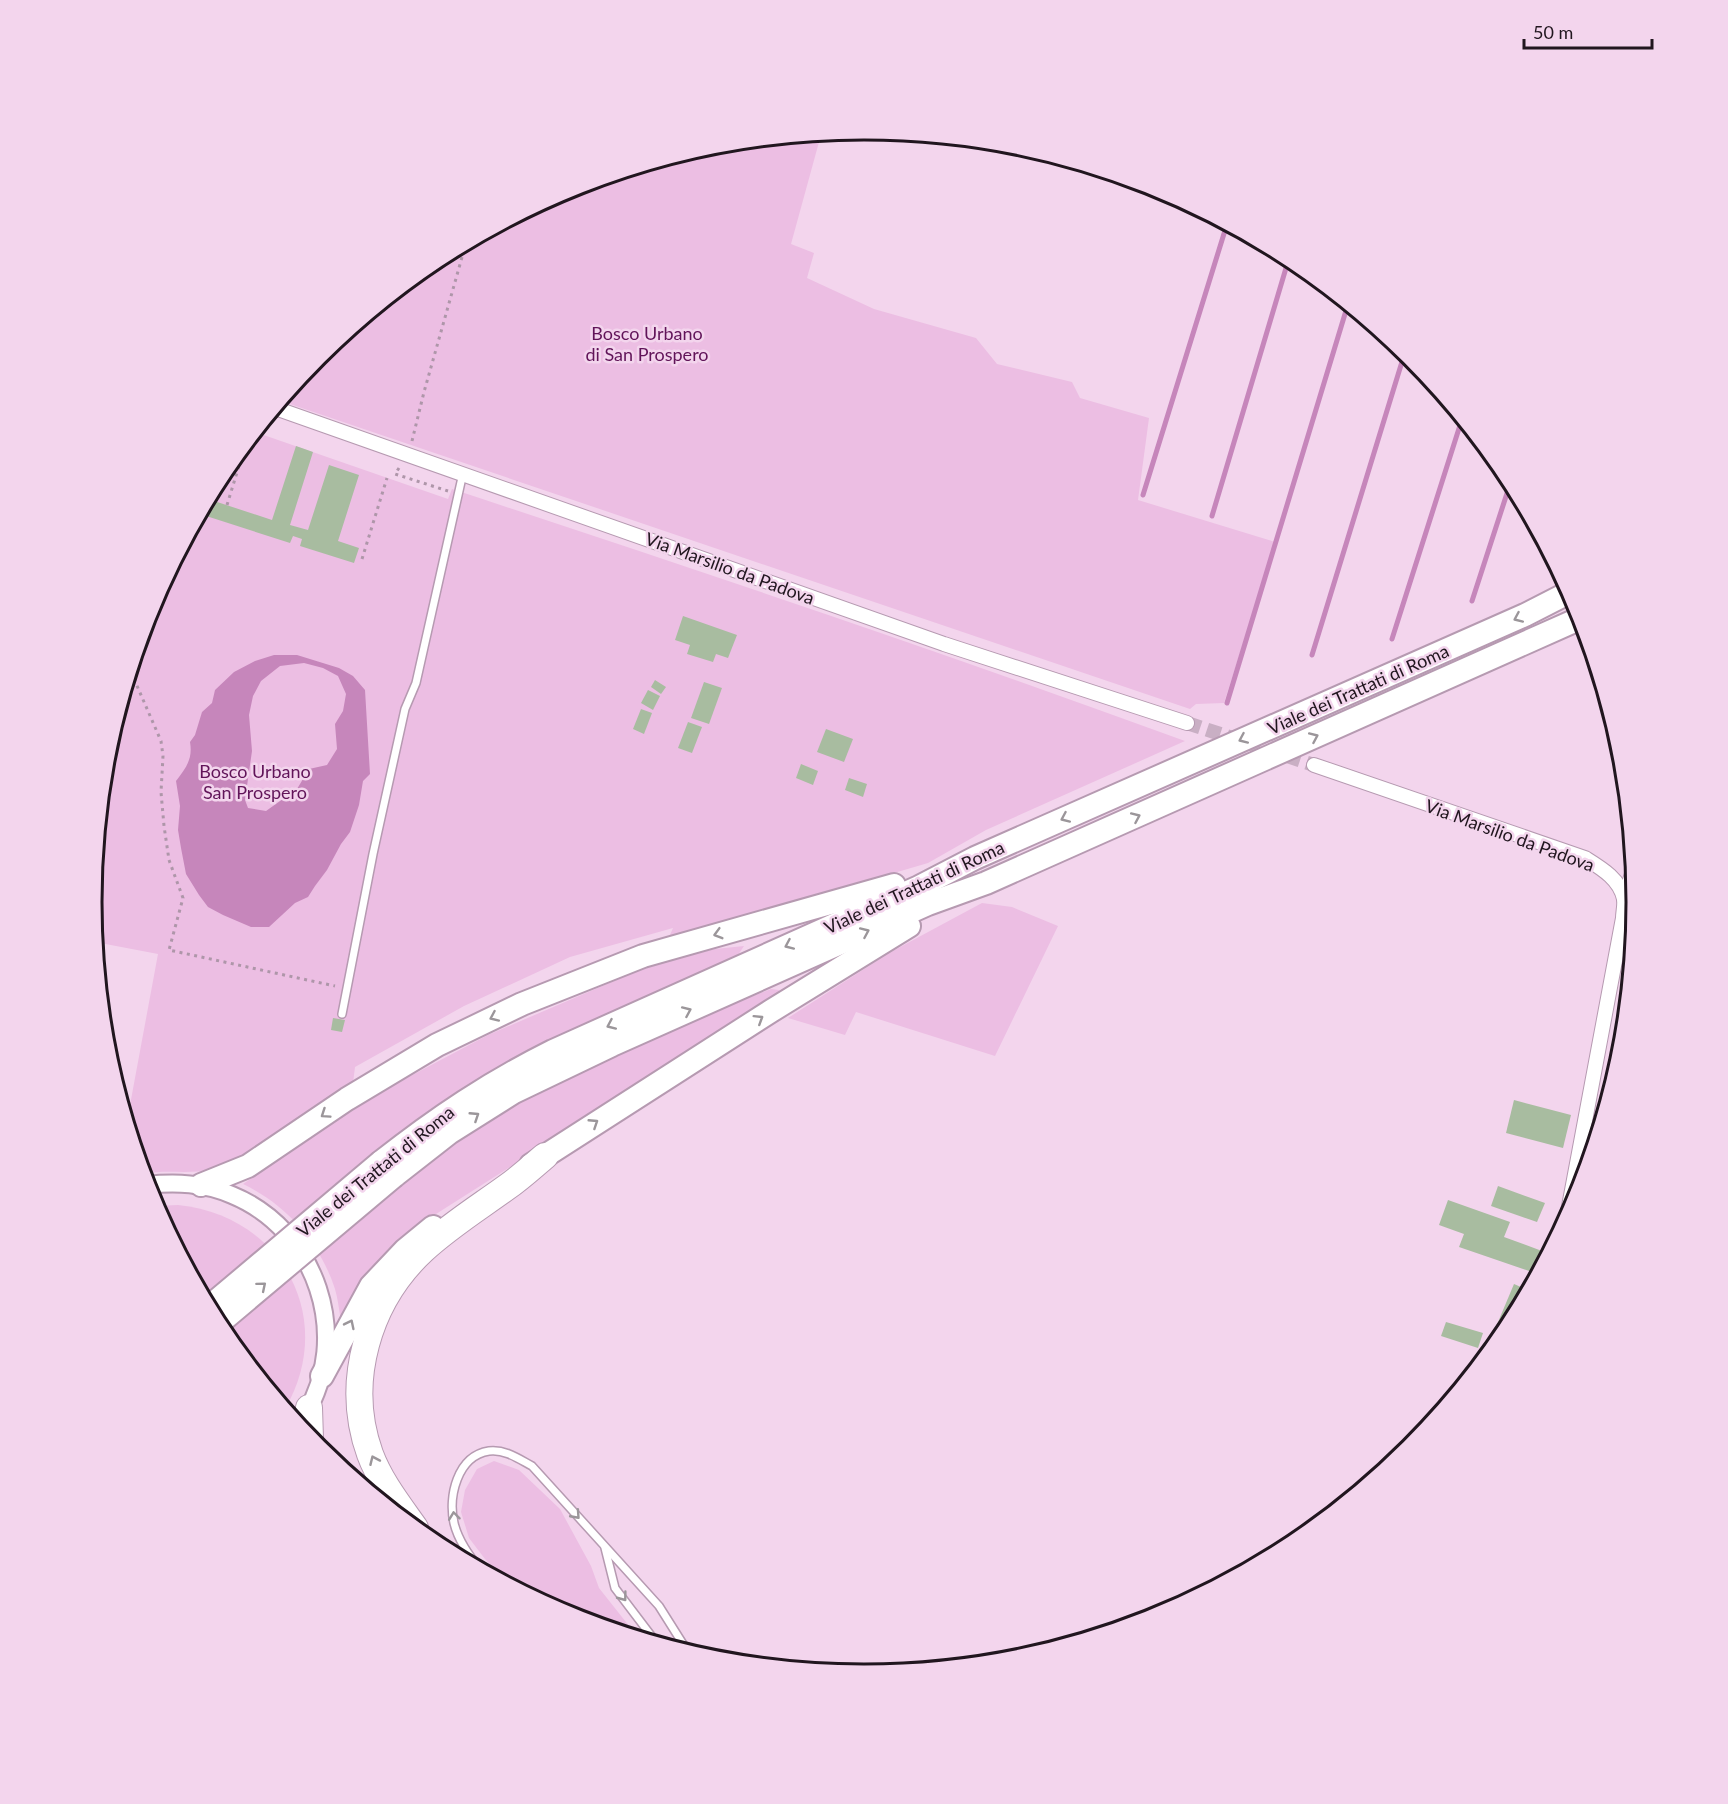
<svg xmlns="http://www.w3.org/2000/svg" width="1728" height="1804" viewBox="0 0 1728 1804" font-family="Lato,sans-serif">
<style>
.green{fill:#ecbee3}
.water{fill:#c686bb;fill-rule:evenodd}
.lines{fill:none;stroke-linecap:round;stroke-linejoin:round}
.stream{stroke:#c686bb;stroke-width:5}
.building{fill:#a8bca0}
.minor-tunnel{stroke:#c9afc4;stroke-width:14;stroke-dasharray:14 7;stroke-linecap:butt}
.service-casing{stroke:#b69ab1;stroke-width:10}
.minor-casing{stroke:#b69ab1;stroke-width:16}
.tertiary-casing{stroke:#b69ab1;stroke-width:20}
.trunk-casing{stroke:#b69ab1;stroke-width:26}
.motorway-casing{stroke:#b69ab1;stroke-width:28}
.path{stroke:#ae96a9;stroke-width:3;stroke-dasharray:3 4.5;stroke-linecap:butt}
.service{stroke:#fff;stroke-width:7}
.minor{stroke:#fff;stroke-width:14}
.tertiary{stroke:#fff;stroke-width:16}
.trunk{stroke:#fff;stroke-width:22}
.motorway{stroke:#fff;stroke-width:26}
.trunk-bridge-casing{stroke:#b69ab1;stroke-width:26;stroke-linecap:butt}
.trunk-bridge{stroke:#fff;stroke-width:22}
.oneway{stroke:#9b969a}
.labels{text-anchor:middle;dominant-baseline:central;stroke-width:5;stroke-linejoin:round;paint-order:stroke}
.park-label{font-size:18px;fill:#611459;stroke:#f3d5ed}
.street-label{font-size:18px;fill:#21161f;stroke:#f3d5ed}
.rim{fill:none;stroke:#21161f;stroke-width:3}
</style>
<rect width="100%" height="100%" fill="#f3d5ed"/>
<!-- green -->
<g class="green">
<path d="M804 135 819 142 791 244 814 253 807 278 874 309 976 338 997 364 1072 382 1080 398 1149 418 1138 500 1275 542 1224 703 1196 704 1190 709 281 401 318 356 435 260 569 188 714 144Z"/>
<path d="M255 432 448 499 452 489C698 570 942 652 1185 741L986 830 928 863 737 919 674 940 670 935 673 928 570 957 464 1006 355 1067 353 1083C310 1112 262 1155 212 1169 190 1175 166 1169 143 1174L124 1110 130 1105 158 954 95 942 92 902 106 751 150 606 222 473Z"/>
<path d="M982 903 1012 907 1058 926 995 1056 856 1012 845 1035 788 1018 889 953Z"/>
<path d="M744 946 736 958 371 1184 391 1195 417 1171 450 1146 516 1102 688 1021 771 989 779 990 778 997 436 1214 416 1230 341 1321C339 1310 338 1299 335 1289 320 1243 287 1205 243 1184L350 1112 401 1081 488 1035 642 969 685 956 715 949Z"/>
<path d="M178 1205C281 1215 338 1318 285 1409L222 1331 155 1206Z"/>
<path d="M494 1461 519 1470 560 1509 591 1566 599 1588 637 1636 568 1616 508 1583 485 1559 469 1538 461 1512 465 1490 477 1469Z"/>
</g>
<!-- water -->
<path class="water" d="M274 655H297L339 668 353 676 365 690 370 774 363 781 359 805 350 832 341 844 327 870 315 886 308 897 295 903 269 927H251L223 915 208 907 199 895 186 874 181 848 178 830 180 806 176 781C186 768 193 759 190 742L195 735 202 712 212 703 215 690 234 672 255 661ZM304 663 323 668 338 676 346 694 343 711 335 724 337 749 327 765 309 769 297 789 266 811 248 808 245 800 252 751 249 715 253 696 261 681 280 666Z"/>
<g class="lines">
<!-- stream -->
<g class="stream">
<path d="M1143 495 1227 224"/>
<path d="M1212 516 1289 258"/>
<path d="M1472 601 1511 481"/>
<path d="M1392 639 1462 419"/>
<path d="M1312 655 1405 352"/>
<path d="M1227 703 1348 304"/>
</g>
</g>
<!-- building -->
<g class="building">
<path d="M296 446 313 452 290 525 308 530 329 465 359 475 338 541 359 548 354 563 300 546 302 539 293 536 290 543 200 514 208 499 272 520Z"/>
<path d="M683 616 737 635 728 658 716 654 713 662 687 654 690 645 675 640Z"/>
<path d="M655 680 666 687 661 694 651 687Z"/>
<path d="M704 682 722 688 709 724 691 718Z"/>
<path d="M648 690 660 696 653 710 641 703Z"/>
<path d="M641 709 652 713 644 734 633 729Z"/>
<path d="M688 722 702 727 692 753 678 748Z"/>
<path d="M826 729 853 739 844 762 817 752Z"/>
<path d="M801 764 818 771 813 785 796 778Z"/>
<path d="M849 778 867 784 863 797 845 790Z"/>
<path d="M333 1018 345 1020 342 1032 331 1030Z"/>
<path d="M1514 1100 1571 1115 1563 1148 1506 1133Z"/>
<path d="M1498 1186 1545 1203 1537 1222 1491 1206Z"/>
<path d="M1448 1200 1510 1222 1504 1237 1542 1251 1535 1273 1459 1247 1464 1234 1439 1225Z"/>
<path d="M1514 1284 1528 1290 1501 1338 1493 1334Z"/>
<path d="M1446 1322 1483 1333 1478 1348 1441 1336Z"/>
</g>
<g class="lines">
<!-- minor-tunnel -->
<path class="minor-tunnel" d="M1187 723 1314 765"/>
<!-- service casing -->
<g class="service-casing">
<g id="service">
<path d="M342 1014 373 854 405 709 416 683 463 473"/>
<path d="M605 1548 615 1588 656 1642"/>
<path d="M479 1568C469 1555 458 1540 454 1523 448 1497 457 1456 489 1451 505 1449 519 1459 532 1466L659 1606 688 1652"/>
</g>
</g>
<!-- minor casing -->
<g class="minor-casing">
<g id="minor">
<path d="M275 408 944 644 1187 723"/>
<path d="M1314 765 1585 858C1601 868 1620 879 1624 899 1625 905 1623 912 1623 918L1567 1217"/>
<path d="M1624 899 1633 871"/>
</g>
</g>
<!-- tertiary casing -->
<g class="tertiary-casing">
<path id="tertiary" d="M146 1185C176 1182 204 1183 232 1195 317 1230 352 1336 305 1415"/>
</g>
<!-- trunk casing -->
<g class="trunk-casing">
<g id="trunk">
<path d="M381 1162C438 1117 489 1083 553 1051L919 887 975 858 1525 615 1570 592"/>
<path d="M531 1165 771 1011 909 926"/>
<path d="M394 1176 449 1133 514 1092 612 1045 928 904 986 883 1581 618"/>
<path d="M201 1185 248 1166 347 1099 437 1045 522 1004 643 956 894 885"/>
<path d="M322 1376 371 1286 405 1250 433 1227"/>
</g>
</g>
<!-- motorway casing -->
<g class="motorway-casing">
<g id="motorway">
<path d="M309 1408 310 1439"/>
<path d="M415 1528C398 1504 380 1481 370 1454 344 1382 368 1301 423 1250 449 1226 478 1208 507 1187 520 1178 533 1166 545 1156"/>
</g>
</g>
<!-- path -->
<g class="path">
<path d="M412 441 424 392 466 243"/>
<path d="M399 468 395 474 448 491"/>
<path d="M227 505 246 443"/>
<path d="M362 559 387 478"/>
<path d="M131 672 161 741 163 756 161 792 164 826 169 860 183 898 169 950 335 986"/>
</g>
<!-- service -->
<use href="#service" class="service"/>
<!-- minor -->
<use href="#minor" class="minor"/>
<!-- tertiary -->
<use href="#tertiary" class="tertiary"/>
<!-- trunk -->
<use href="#trunk" class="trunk"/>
<!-- motorway -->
<use href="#motorway" class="motorway"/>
<!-- trunk-bridge casing -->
<g class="trunk-bridge-casing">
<g id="trunk-bridge">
<path d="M209 1307 381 1162"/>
<path d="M218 1324 394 1176"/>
</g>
</g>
<!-- trunk-bridge -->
<use href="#trunk-bridge" class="trunk-bridge"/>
</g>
<!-- one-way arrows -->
<defs><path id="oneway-chevron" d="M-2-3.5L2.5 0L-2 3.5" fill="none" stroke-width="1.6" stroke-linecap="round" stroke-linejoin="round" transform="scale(1.5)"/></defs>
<g class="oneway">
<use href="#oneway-chevron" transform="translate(1518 618) rotate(156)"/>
<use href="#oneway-chevron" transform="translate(1314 737) rotate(-24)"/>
<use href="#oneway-chevron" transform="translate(1243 739) rotate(156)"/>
<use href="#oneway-chevron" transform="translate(1136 817) rotate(-24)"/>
<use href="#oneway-chevron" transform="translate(1065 818) rotate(156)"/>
<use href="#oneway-chevron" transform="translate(865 932) rotate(-24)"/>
<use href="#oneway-chevron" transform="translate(718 934) rotate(164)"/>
<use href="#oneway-chevron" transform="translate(789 945) rotate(156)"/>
<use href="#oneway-chevron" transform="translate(687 1011) rotate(-24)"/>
<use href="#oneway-chevron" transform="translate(494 1017) rotate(156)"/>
<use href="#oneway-chevron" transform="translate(759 1019) rotate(-32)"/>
<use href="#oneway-chevron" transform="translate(611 1025) rotate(156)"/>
<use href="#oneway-chevron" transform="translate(325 1114) rotate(146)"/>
<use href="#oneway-chevron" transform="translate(475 1116) rotate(-33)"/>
<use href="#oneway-chevron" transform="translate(594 1123) rotate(-33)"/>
<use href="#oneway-chevron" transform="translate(262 1286) rotate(-40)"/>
<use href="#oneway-chevron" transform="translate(350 1324) rotate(-64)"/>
<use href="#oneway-chevron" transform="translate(374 1460) rotate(-114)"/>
<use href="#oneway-chevron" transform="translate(576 1515) rotate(48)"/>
<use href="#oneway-chevron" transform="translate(454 1516) rotate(-97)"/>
<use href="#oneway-chevron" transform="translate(623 1597) rotate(53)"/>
</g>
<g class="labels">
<!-- park labels -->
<g class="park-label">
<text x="647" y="333">Bosco Urbano<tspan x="647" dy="21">di San Prospero</tspan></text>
<text x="255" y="771">Bosco Urbano<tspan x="255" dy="21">San Prospero</tspan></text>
</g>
<!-- street labels -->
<g class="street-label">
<text transform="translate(730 568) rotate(20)">Via Marsilio da Padova</text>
<text transform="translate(1358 689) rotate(-24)">Viale dei Trattati di Roma</text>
<text transform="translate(1510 835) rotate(20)">Via Marsilio da Padova</text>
<text transform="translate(914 887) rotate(-25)">Viale dei Trattati di Roma</text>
<text transform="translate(375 1171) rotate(-39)">Viale dei Trattati di Roma</text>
</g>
</g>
<!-- crop -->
<path d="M0 0H1728V1804H0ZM102 902a762 762 0 1 1 1524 0a762 762 0 1 1-1524 0Z" fill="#f3d5ed" fill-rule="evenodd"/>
<path class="rim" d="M102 902a762 762 0 1 1 1524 0a762 762 0 1 1-1524 0Z"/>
<!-- scale -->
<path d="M1524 39v9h128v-9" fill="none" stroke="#21161f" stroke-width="3"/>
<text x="1533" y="39" font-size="18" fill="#21161f" stroke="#f3d5ed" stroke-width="4.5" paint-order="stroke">50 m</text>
</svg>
